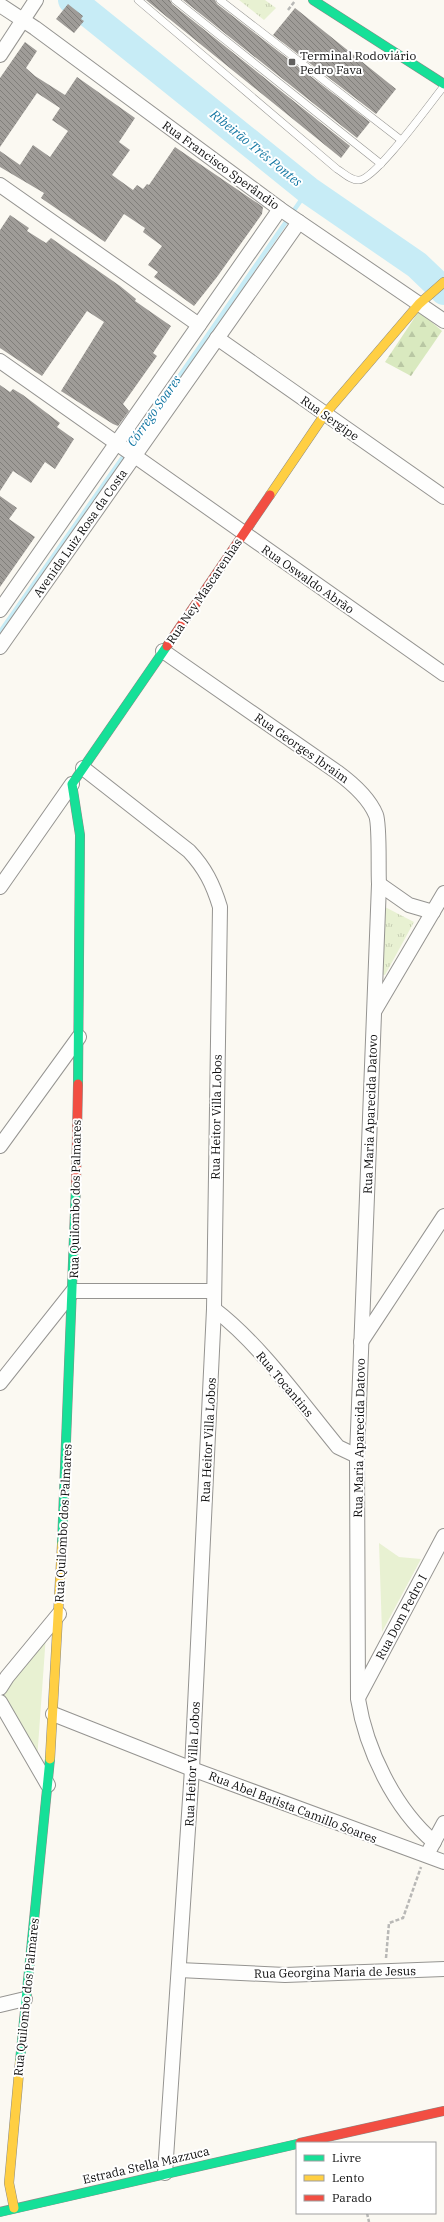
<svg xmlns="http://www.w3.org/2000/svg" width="444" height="2222" viewBox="0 0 444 2222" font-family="'IBM Plex Serif',serif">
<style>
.grass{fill:url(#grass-tufts)}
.forest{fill:url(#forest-firs)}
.park{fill:#e8f1d2}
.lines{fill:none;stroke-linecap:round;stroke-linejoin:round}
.stream{stroke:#c7ecf6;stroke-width:4.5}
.river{stroke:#c7ecf6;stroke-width:28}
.building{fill:url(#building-back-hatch)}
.lane-casing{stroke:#959491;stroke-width:8}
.street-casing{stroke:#959491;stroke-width:16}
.fast-casing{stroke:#8b8a87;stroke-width:10}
.slow-casing{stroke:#8b8a87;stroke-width:10}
.jam-casing{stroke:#8b8a87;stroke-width:10}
.path{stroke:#b8b8b6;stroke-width:2.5;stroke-dasharray:4 2;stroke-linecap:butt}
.lane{stroke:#fefefd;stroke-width:7}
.street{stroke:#fefefd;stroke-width:14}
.fast{stroke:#16e098;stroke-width:9}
.slow{stroke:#ffcf43;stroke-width:9}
.jam{stroke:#f24e42;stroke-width:9}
.poi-dot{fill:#61605e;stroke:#fff;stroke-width:1.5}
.labels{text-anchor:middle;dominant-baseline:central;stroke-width:4;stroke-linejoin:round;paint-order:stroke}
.poi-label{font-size:12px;fill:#0e0e0e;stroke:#fff;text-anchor:start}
.street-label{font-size:12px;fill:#0e0e0e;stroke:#fff}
.water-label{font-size:13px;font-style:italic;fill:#1377a3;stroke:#fff}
</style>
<defs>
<pattern id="grass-tufts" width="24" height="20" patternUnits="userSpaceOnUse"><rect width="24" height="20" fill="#e8f1d2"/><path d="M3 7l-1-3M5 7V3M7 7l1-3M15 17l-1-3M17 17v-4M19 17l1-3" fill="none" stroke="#c6cdb3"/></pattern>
<pattern id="forest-firs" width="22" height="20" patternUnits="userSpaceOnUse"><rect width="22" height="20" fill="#d9e9bf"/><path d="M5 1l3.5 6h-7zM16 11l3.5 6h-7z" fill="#b9c7a3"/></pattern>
<pattern id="building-back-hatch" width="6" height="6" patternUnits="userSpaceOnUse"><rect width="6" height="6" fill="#9f9c98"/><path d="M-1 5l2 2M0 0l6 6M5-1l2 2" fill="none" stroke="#807e7a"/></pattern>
</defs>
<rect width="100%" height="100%" fill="#fbf9f2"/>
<!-- grass -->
<g class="grass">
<path d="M239 0H265L276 8 264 20Z"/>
<path d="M385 907 414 922 385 975 381 974Z"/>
</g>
<!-- forest -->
<path class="forest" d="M419 311 442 331 411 376 385 362Z"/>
<!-- park -->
<g class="park">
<path d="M379 1543 399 1557 421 1559 382 1632Z"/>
<path d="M46 1635 37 1760 5 1701 4 1692Z"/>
</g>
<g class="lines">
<!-- stream -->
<path class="stream" d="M0 632 156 410 308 190"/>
<!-- river -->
<path class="river" d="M72 0 308 190 417 265 444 291"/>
</g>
<!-- building -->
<g class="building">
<path d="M146 0H170L172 4 350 146 341 158Z"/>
<path d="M183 0H215L217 4 370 122 357 138Z"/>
<path d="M68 4 83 16 81 19 84 21 74 33 56 19Z"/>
<path d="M295 8 396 89 376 114 273 35Z"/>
<path d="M25 42 37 51 26 68 35 76 65 95 77 77 135 118 119 142 130 150 112 175 133 190 137 185 143 189 147 184 149 185 175 147 263 207 262 214 217 277 194 306 154 277 158 272 148 265 162 246 143 232 145 228 124 214 105 242 41 198 44 193 0 167V151L20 165 33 145 50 157 68 131 52 120 60 108 37 93 0 147V78Z"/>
<path d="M10 215 29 228 27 231 46 243 51 238 120 286 136 299 135 301 171 326 153 353 157 356 123 404 129 411 118 426 113 424 61 391 104 322 87 311 42 376 0 348V230Z"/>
<path d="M0 385 10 392 13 389 23 395 60 423 57 427 74 439 55 469 45 462 31 483 13 471 0 491Z"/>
<path d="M0 496 17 508 9 519 35 537 0 587Z"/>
</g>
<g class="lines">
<!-- lane casing -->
<g class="lane-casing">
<g id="lane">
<path d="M138 0 337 169C344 173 351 181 359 180 376 179 431 102 444 86"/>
<path d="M175 0 381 164"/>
<path d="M220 0 401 140"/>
</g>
</g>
<!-- street casing -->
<g class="street-casing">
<g id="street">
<path d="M0 5 35 28 280 209 444 321"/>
<path d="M0 55 36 0"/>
<path d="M0 185 199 325"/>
<path d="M217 338 444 497"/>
<path d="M0 361 444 674"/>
<path d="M0 610 280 209"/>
<path d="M0 647 299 222"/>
<path d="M163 651 337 772C352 783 369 798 376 815 380 825 378 870 379 884L357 1456 358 1699C366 1749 394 1808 434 1842"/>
<path d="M83 768 189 851C205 868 213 884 220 907L214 1309 192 1769 165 2173"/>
<path d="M379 884 409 905 433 912"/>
<path d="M0 887 72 784"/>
<path d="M375 1010 444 893"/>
<path d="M0 1146 79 1037"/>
<path d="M214 1309C260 1344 301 1402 338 1447L357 1456"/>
<path d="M361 1342 444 1216"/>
<path d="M0 1383 73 1291H213"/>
<path d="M0 1688 7 1677 59 1614"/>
<path d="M359 1696 444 1536"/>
<path d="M0 1702 48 1785"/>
<path d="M53 1714 192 1769 444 1862"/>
<path d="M430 1849 444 1823"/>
<path d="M179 1970 285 1975 444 1969"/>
<path d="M0 2005 25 1999"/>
</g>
</g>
<!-- fast casing -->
<g class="fast-casing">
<g id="fast">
<path d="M313 0 444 84"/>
<path d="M78 1084 80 835 72 784 167 646"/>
<path d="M62 1544 76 1185"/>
<path d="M20 2061 50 1759"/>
<path d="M0 2212 297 2144"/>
</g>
</g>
<!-- slow casing -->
<g class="slow-casing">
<g id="slow">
<path d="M270 495 325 414 419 304 444 282"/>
<path d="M50 1759 62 1544"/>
<path d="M14 2208 9 2183 20 2061"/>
</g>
</g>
<!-- jam casing -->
<g class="jam-casing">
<g id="jam">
<path d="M167 646 270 495"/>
<path d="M76 1185 78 1084"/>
<path d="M300 2143 444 2111"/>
</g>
</g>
<!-- path -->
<g class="path">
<path d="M288 10 295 1"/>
<path d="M386 1958 389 1923 403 1918 421 1867"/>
<path d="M367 2213 369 2222"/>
</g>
<!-- lane -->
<use href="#lane" class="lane"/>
<!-- street -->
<use href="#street" class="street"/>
<!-- fast -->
<use href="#fast" class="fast"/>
<!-- slow -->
<use href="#slow" class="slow"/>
<!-- jam -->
<use href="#jam" class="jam"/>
</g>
<!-- markers -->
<rect class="poi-dot" x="288" y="58" width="8" height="8" rx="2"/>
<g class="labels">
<!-- poi labels -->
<g class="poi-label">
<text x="300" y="55">Terminal Rodoviário<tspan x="300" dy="14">Pedro Fava</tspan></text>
</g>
<!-- street labels -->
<g class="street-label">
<text transform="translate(221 165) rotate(36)">Rua Francisco Sperândio</text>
<text transform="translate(330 418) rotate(35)">Rua Sergipe</text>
<text transform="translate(80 533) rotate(-55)">Avenida Luiz Rosa da Costa</text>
<text transform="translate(308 579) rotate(35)">Rua Oswaldo Abrão</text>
<text transform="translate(204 591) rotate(-56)">Rua Ney Mascarenhas</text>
<text transform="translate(302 748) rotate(35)">Rua Georges Ibraim</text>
<text transform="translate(370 1114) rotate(-88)">Rua Maria Aparecida Datovo</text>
<text transform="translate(216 1117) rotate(-89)">Rua Heitor Villa Lobos</text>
<text transform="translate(75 1199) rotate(-89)">Rua Quilombo dos Palmares</text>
<text transform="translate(285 1384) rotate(50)">Rua Tocantins</text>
<text transform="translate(359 1438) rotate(-89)">Rua Maria Aparecida Datovo</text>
<text transform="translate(208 1440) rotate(-87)">Rua Heitor Villa Lobos</text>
<text transform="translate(63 1523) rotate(-87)">Rua Quilombo dos Palmares</text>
<text transform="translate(401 1617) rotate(-62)">Rua Dom Pedro I</text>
<text transform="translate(192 1764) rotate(-87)">Rua Heitor Villa Lobos</text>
<text transform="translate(293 1807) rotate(21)">Rua Abel Batista Camillo Soares</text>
<text transform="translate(335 1972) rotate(-1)">Rua Georgina Maria de Jesus</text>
<text transform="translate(26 1997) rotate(-84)">Rua Quilombo dos Palmares</text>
<text transform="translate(146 2165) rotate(-13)">Estrada Stella Mazzuca</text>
</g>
<!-- water labels -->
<g class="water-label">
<text transform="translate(256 148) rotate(39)">Ribeirão Três Pontes</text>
<text transform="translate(154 411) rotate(-55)">Córrego Soares</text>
</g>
</g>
<!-- legend -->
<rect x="296" y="2142" width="140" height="72" fill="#ffffff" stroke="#9f9f9f"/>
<rect x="304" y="2155" width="20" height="6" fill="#16e098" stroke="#9f9f9f"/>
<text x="332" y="2162" font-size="12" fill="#0e0e0e">Livre</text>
<rect x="304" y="2175" width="20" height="6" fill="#ffcf43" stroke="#9f9f9f"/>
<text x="332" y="2182" font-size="12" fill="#0e0e0e">Lento</text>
<rect x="304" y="2195" width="20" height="6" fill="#f24e42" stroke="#9f9f9f"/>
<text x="332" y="2202" font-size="12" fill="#0e0e0e">Parado</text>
</svg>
